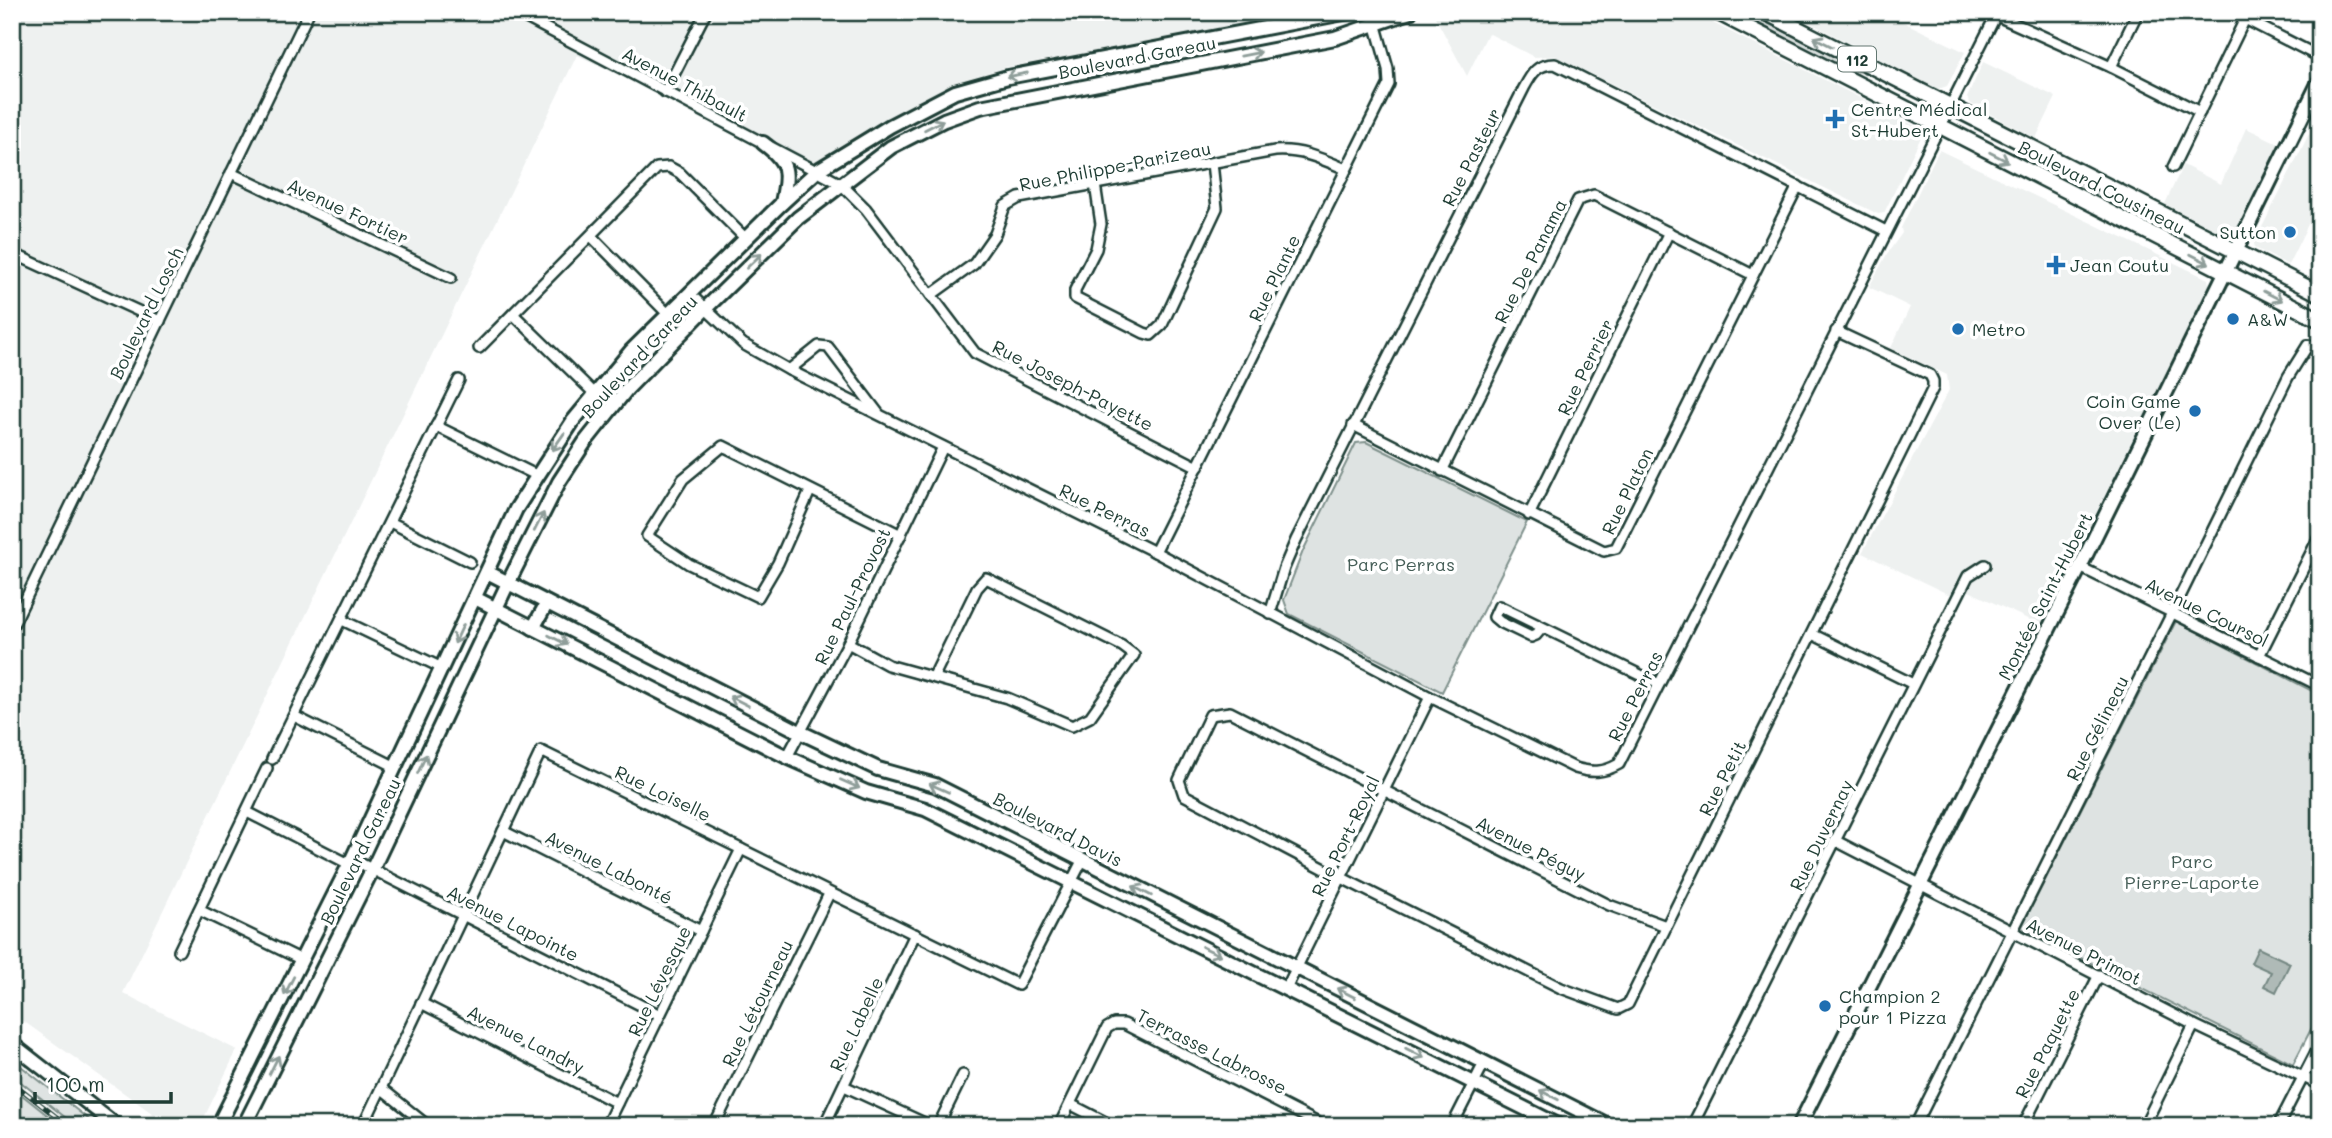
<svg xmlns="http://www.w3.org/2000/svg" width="2332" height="1138" viewBox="0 0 2332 1138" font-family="Mali,sans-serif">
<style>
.built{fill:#eef1f0}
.green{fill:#dee3e2;stroke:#7e908b;stroke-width:2}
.water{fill:#afbab7;stroke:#758883;stroke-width:2}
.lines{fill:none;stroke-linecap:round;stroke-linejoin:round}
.street-casing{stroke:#1f3d34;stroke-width:14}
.secondary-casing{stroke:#1f3d34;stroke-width:18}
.primary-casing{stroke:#1f3d34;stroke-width:19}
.street{stroke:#fff;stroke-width:9}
.secondary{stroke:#fff;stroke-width:12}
.primary{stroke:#fff;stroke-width:14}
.rail-casing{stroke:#1f3d34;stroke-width:5}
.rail{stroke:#fff;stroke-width:2.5;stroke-dasharray:8;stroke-linecap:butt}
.oneway{stroke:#8f9e9a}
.poi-dot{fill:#1f6fb2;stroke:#fff;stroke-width:2.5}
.labels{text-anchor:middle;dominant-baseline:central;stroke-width:7;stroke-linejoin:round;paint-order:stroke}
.shield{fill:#fff;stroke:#627771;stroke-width:2}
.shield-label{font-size:16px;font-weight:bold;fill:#1f3d34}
.street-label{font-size:18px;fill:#1f3d34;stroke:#fff}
.poi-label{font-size:18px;fill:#1f3d34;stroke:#fff;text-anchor:start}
.park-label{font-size:18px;fill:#455e57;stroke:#fff}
</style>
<rect width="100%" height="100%" fill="#fff"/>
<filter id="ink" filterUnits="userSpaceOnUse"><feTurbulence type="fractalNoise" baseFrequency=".0143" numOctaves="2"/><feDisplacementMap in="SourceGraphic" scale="14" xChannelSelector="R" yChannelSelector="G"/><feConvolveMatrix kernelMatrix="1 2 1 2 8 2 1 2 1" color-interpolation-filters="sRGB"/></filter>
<g filter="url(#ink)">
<!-- built -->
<g class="built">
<path d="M12 12H1317L1007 67 950 84 816 169 577 55 123 993 237 1050 200 1126H170L12 1013Z"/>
<path d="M1698 12 1713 23 1917 127 1921 137 1884 213 1878 214 1555 56 1534 57 1488 33 1467 76 1433 13Z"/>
<path d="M1789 12H1883L1965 52 1947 86 1938 89Z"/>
<path d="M1983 62 2056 97 2036 138 1971 104 1967 98Z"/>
<path d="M2246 128 2280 144 2235 235 2230 237 2165 204 2183 165 2221 184Z"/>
<path d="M2309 134 2320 139V200L2288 265 2255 248 2254 243Z"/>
<path d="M1939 150 2208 279 2209 285 2040 625 1969 591 1948 594 1862 553 1949 390 1947 375 1891 348 1910 307 1869 287 1887 254 1902 233 1901 228Z"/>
</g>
<!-- green -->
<g class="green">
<path d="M1732 12H1746L1868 74 1833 64Z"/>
<path d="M2004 150 2060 172 2141 212 2140 217 2124 212Z"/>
<path d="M1366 442 1527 522 1442 692 1289 614 1284 600 1303 551 1356 443Z"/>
<path d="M2176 621 2320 695V1012L2293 1064 2021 928Z"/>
<path d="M12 1059 97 1126H76L12 1075Z"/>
<path d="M12 1087 61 1126H12Z"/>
</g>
<!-- water -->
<path class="water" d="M2258 948 2290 963 2276 992 2264 986 2271 972 2251 963Z"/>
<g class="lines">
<!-- street casing -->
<g class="street-casing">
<g id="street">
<path d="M515 12 841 184 866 209 975 353 1198 467"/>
<path d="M1993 14 2111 67 2200 112"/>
<path d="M2111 67 2138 12"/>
<path d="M665 92 706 12"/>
<path d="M2173 167 2245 19 2320 57"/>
<path d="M231 173 451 278"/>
<path d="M1095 184 1101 224 1096 249 1075 290V298L1144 333 1151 335 1162 325 1217 208 1212 163"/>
<path d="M591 236 668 314"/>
<path d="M12 253 160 321"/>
<path d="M689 293 743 344 789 370 1155 552 1430 697 1575 768C1592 773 1603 773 1619 764L1996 15"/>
<path d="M931 295 974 264 995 234 1005 206 1019 198 1275 151C1301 149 1322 159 1346 169"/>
<path d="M513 314 595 394"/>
<path d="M479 348 657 168 669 167 680 173 745 238"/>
<path d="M789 370 819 346 828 347 878 413"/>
<path d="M1353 425 1604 551 1616 548 1798 186"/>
<path d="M436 426 536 475"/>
<path d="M1442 471 1578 200 1594 195 1753 275"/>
<path d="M810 491 778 563 758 597 689 564 647 536 683 479 723 446 901 535"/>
<path d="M1529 515 1669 232"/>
<path d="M390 522 470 562"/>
<path d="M1155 552 1389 84 1388 69 1372 12"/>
<path d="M2080 567 2320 686"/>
<path d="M1270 614 1284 568 1296 540 1524 88C1532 73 1537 64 1555 64L1886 231"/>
<path d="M342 620 442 668"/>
<path d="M12 627 309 12"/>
<path d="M1542 628 1536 635 1531 637 1500 622 1494 617 1499 606 1659 684"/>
<path d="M1812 634 1913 684"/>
<path d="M848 643 888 665 1007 698 1072 726 1090 717 1134 655 1122 646 986 578 977 588 934 676"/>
<path d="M2259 656 2320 535"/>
<path d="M294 716 396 767"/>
<path d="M787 757 848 643 943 447"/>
<path d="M272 759 459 380"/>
<path d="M247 812 349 864"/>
<path d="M503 831 701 931"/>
<path d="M1836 841 2190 1023 2320 1085"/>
<path d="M352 859 660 1015"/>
<path d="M199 910 302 960"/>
<path d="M1666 926 1609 905 1230 712 1210 715 1179 780 1184 795 1342 878 1561 988 1618 1009 1628 1004 1933 388V381L1930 375 1836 331"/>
<path d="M179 951 267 768"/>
<path d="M1286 989 1430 697"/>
<path d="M421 1003 617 1103"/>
<path d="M844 1086 931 1126"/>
<path d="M381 1088 428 1126"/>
<path d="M1070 1104 1113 1126"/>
<path d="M363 1126 541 751 1018 985 1082 861"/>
<path d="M606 1126 741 849"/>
<path d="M714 1126 829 894"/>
<path d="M824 1126 915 934"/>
<path d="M938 1126 963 1075"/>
<path d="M1059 1126 1107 1028 1114 1024H1124L1324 1126"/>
<path d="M1452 1126 1484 1063"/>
<path d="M1692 1126 1968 576 1985 565"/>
<path d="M1915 1126 2172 613 2288 377 2308 345 2320 348"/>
<path d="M2023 1126 2099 975"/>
<path d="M2144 1126 2194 1025"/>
<path d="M2278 1126 2320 1044"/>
</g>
</g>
<!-- secondary casing -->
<g class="secondary-casing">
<g id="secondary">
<path d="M763 143C790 163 788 172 782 203"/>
<path d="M487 572 800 732 878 769 935 785 1610 1126"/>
<path d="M475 598 787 757 866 792 925 809 1560 1126"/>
<path d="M533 628 547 603"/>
<path d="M12 1044 117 1126"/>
<path d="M218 1126 352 859 516 509 573 421 631 351 782 203 818 170 890 126 955 92 1008 77 1349 12"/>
<path d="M244 1126 372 870 508 583 559 482 585 442 627 389 705 309 798 218 891 147 944 120 980 107 1335 38 1410 12"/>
<path d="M1799 1126 2080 567 2320 80"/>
</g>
</g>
<!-- primary casing -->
<g class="primary-casing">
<g id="primary">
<path d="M1717 12 2320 320"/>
<path d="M1765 12 2320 294"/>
</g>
</g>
<!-- street -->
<use href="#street" class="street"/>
<!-- secondary -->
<use href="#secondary" class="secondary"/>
<!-- primary -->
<use href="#primary" class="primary"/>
<!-- rail casing -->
<g class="rail-casing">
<path id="rail" d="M12 1082 68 1126"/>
</g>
<!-- rail -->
<use href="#rail" class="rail"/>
</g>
<!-- one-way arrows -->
<defs><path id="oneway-shaft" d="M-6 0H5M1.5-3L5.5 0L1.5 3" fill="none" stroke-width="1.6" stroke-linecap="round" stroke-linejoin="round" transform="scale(1.75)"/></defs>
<g class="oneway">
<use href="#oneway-shaft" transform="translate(1823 42) rotate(-153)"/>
<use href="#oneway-shaft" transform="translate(1251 54) rotate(-11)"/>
<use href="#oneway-shaft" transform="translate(1017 75) rotate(169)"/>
<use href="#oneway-shaft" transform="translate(934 125) rotate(-27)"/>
<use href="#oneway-shaft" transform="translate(1999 157) rotate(27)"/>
<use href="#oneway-shaft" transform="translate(2200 259) rotate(27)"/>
<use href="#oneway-shaft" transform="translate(754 261) rotate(-44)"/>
<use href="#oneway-shaft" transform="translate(2273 296) rotate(27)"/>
<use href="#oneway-shaft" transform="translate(558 442) rotate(125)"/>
<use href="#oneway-shaft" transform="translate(539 522) rotate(-63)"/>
<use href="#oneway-shaft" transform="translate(459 634) rotate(115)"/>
<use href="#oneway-shaft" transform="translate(558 640) rotate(27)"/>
<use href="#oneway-shaft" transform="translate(739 701) rotate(-153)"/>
<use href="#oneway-shaft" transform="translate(422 764) rotate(-65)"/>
<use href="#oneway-shaft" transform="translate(850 784) rotate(24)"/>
<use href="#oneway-shaft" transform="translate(939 788) rotate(-156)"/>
<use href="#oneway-shaft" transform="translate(1142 891) rotate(-153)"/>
<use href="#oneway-shaft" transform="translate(1211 951) rotate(26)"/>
<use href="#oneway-shaft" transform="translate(289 986) rotate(117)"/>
<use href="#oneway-shaft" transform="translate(1346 993) rotate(-153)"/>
<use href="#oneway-shaft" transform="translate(1415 1053) rotate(27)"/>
<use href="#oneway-shaft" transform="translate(274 1065) rotate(-63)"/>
<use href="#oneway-shaft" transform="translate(1549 1095) rotate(-153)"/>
</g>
</g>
<!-- markers -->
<g class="poi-dot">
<path d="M1831.5 108.5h7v7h7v7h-7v7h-7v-7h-7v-7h7z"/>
<circle cx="2290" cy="232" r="7"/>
<path d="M2052.5 254.5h7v7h7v7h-7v7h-7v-7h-7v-7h7z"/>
<circle cx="2233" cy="319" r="7"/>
<circle cx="1958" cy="329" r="7"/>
<circle cx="2195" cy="411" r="7"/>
<circle cx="1825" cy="1006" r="7"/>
</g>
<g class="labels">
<!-- shield labels -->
<rect class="shield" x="1838" y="46.5" width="38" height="25" rx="5"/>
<g class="shield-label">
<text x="1857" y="59">112</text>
</g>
<!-- street labels -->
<g class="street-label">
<text transform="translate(1137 57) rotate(-11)">Boulevard Gareau</text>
<text transform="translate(685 84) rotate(28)">Avenue Thibault</text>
<text transform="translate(1471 157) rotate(-63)">Rue Pasteur</text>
<text transform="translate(1115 166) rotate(-11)">Rue Philippe-Parizeau</text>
<text transform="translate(2102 187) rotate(27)">Boulevard Cousineau</text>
<text transform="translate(348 211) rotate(25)">Avenue Fortier</text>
<text transform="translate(1530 261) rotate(-63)">Rue De Panama</text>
<text transform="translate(1274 278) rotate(-64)">Rue Plante</text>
<text transform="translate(146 313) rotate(-64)">Boulevard Losch</text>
<text transform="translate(639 356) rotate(-47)">Boulevard Gareau</text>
<text transform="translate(1585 367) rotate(-64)">Rue Perrier</text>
<text transform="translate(1073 385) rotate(27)">Rue Joseph-Payette</text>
<text transform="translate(1627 491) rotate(-64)">Rue Platon</text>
<text transform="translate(1105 510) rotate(26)">Rue Perras</text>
<text transform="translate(852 596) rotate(-64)">Rue Paul-Provost</text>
<text transform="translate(2045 596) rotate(-63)">Montée Saint-Hubert</text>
<text transform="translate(2207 612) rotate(26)">Avenue Coursol</text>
<text transform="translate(1635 696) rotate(-63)">Rue Perras</text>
<text transform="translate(2097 728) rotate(-63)">Rue Gélineau</text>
<text transform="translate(1722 778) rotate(-63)">Rue Petit</text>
<text transform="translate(663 793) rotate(26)">Rue Loiselle</text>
<text transform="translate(1058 829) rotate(27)">Boulevard Davis</text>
<text transform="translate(1821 835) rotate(-64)">Rue Duvernay</text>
<text transform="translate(1345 836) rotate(-64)">Rue Port-Royal</text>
<text transform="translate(1531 848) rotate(27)">Avenue Péguy</text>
<text transform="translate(360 851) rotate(-64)">Boulevard Gareau</text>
<text transform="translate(609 867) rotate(27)">Avenue Labonté</text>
<text transform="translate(513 923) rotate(27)">Avenue Lapointe</text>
<text transform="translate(2084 951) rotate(27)">Avenue Primot</text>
<text transform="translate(659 981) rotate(-64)">Rue Lévesque</text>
<text transform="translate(757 1003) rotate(-64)">Rue Létourneau</text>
<text transform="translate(856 1024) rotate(-65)">Rue Labelle</text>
<text transform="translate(526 1039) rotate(27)">Avenue Landry</text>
<text transform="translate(2047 1043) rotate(-63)">Rue Paquette</text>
<text transform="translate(1212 1051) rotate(27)">Terrasse Labrosse</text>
</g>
<!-- poi labels -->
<g class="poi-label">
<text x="1851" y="109">Centre Médical<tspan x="1851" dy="21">St-Hubert</tspan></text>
<text x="2276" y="232" text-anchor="end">Sutton</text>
<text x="2070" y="265">Jean Coutu</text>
<text x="2247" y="319">A&amp;W</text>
<text x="1972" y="329">Metro</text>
<text x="2181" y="401" text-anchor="end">Coin Game<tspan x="2181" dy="21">Over (Le)</tspan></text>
<text x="1839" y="996">Champion 2<tspan x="1839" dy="21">pour 1 Pizza</tspan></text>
</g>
<!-- park labels -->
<g class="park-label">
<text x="1401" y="564">Parc Perras</text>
<text x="2192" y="861">Parc<tspan x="2192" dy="21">Pierre-Laporte</tspan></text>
</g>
</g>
<!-- margin -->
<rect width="2332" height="1138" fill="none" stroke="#fff" stroke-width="42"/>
<rect x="21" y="21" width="2290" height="1096" fill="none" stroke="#1f3d34" stroke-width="2.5" filter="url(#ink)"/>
<!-- scale -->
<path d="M35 1092v10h136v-10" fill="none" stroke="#1f3d34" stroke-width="3.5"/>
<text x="46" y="1092" font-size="21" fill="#1f3d34" stroke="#ffffff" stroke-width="5" paint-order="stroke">100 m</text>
</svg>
